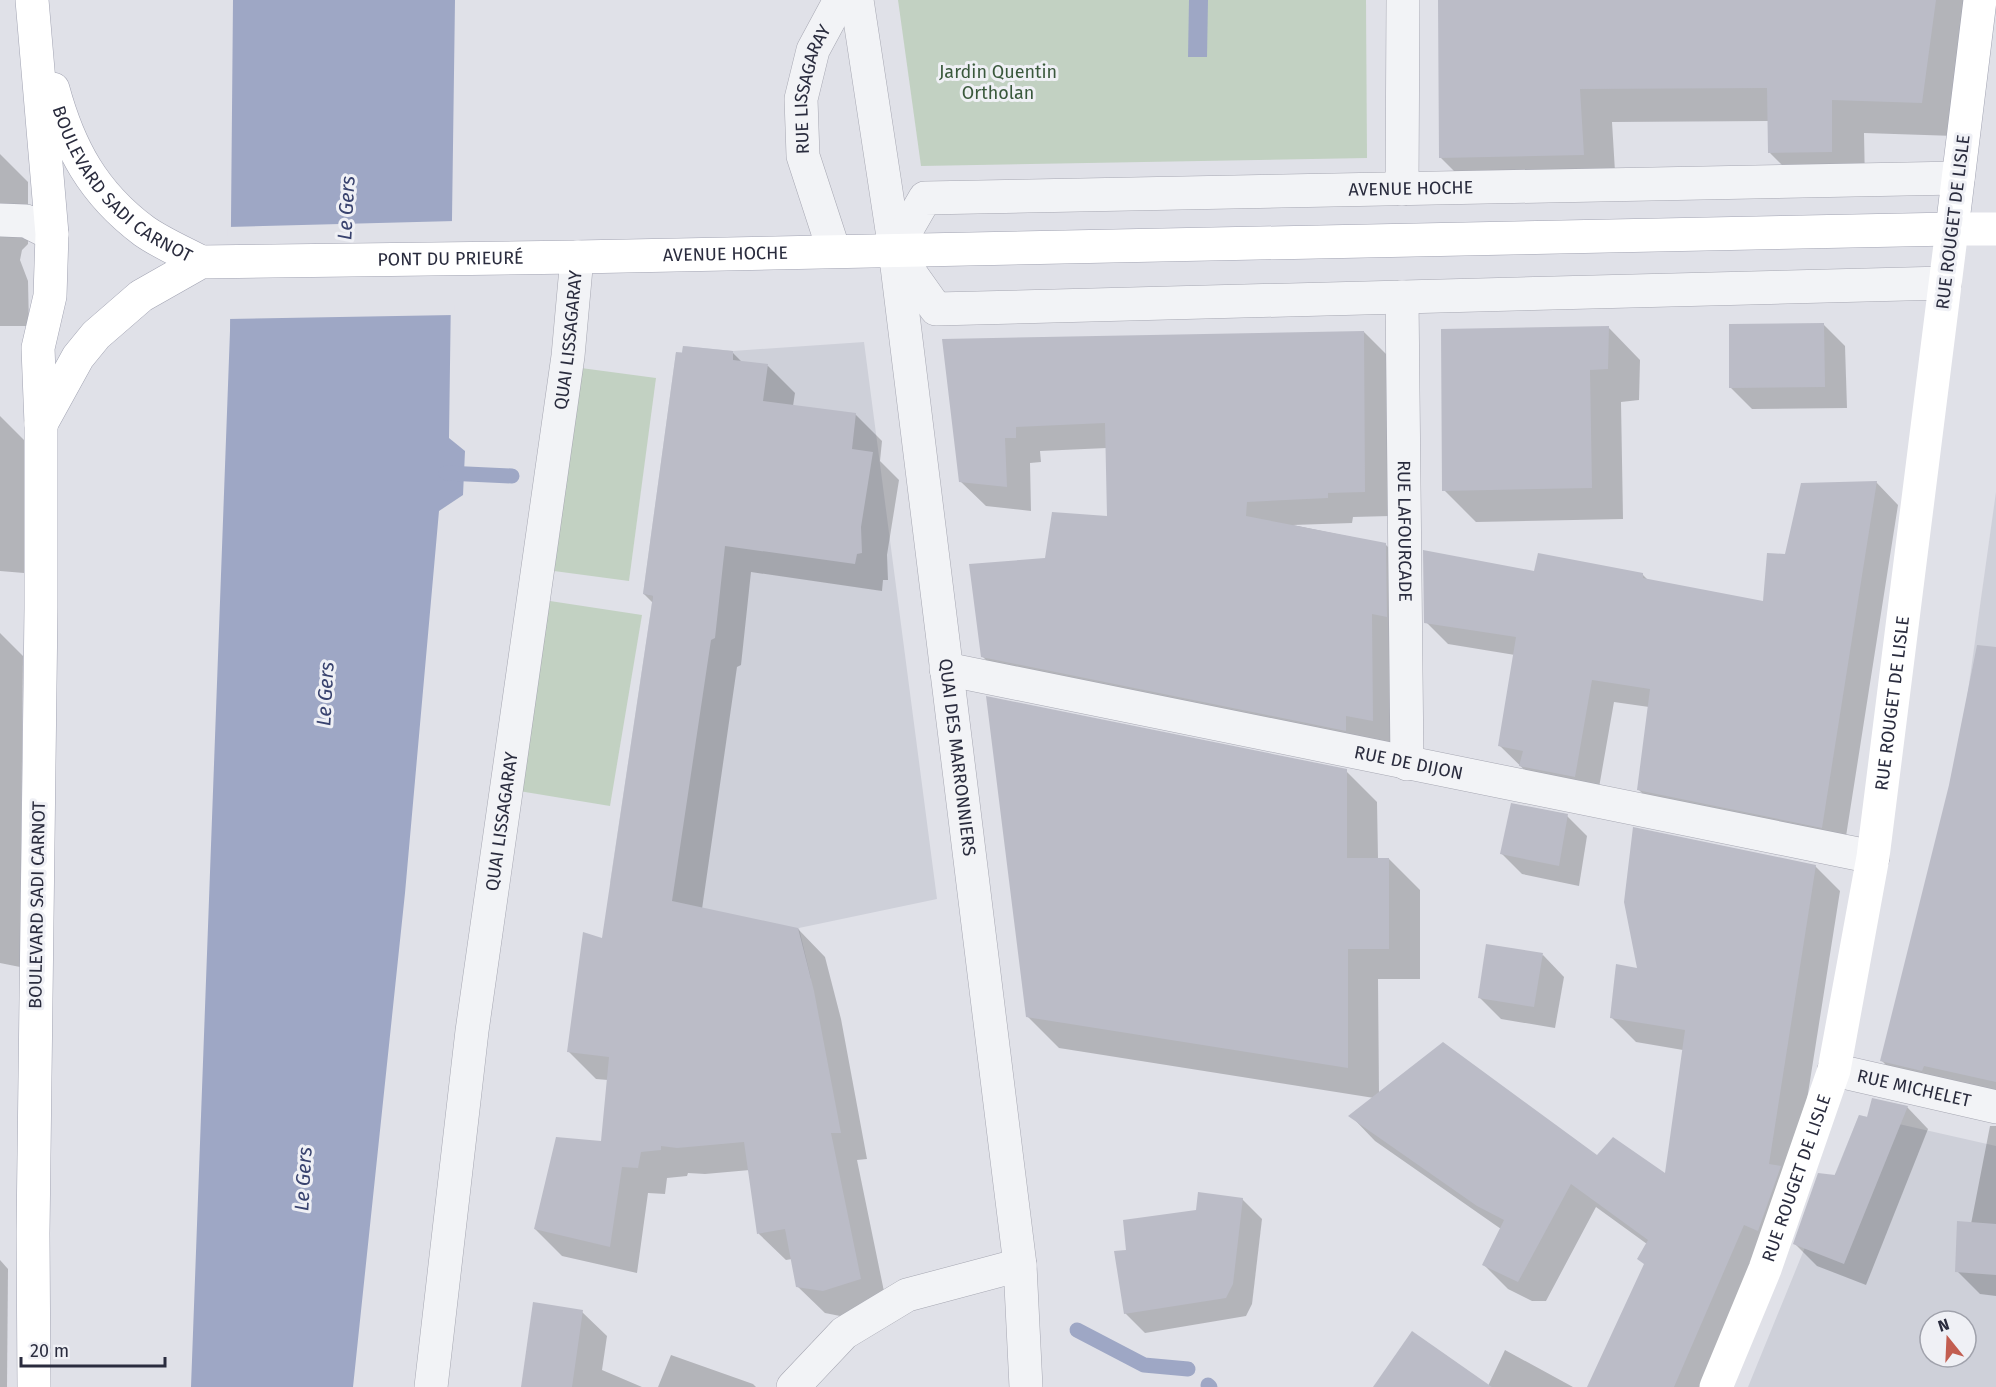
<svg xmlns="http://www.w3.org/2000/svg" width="1996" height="1387" viewBox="0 0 1996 1387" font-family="'Fira Sans',sans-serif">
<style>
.built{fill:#ced0d9;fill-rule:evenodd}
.green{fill:#c2d1c2}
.water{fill:#9ea7c5}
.pier{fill:#e0e1e8}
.shadow{fill:#0003}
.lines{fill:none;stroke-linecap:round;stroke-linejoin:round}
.stream{stroke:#9ea7c5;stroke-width:15}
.building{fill:#bbbcc7}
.street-casing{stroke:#a6a7b2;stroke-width:34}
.primary-casing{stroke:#a1a3b2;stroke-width:34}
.street{stroke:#f2f3f6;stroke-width:33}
.secondary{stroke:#fff;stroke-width:33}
.primary{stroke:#fff;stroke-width:33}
.labels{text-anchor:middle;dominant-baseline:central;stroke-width:6;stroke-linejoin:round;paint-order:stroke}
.park-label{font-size:18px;fill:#39583b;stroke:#eff0f5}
.street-label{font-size:18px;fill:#2a2c3e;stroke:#eff0f5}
.water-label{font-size:20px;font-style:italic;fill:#38426e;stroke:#eff0f5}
</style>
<rect width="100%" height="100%" fill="#e0e1e8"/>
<!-- built -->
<g class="built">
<path d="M864 342 937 899 799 928 811 979 725 964 610 883 653 596 643 594 676 352H682L683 346 733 351Z"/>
<path d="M1996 492V702L1967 698Z"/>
<path d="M1859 1115 1996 1146V1387H1748ZM1930 1321H1966V1357H1930Z"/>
</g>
<!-- green -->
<g class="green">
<path d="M898 0H1366L1367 158 921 166Z"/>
<path d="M581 368 656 378 629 581 554 571Z"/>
<path d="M550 601 642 615 610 806 519 791Z"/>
</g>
<!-- water -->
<g class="water">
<path d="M233 0H455L449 438 465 451 463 495 439 511 405 893 353 1387H191L230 331Z"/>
<path d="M1189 0H1208L1207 57H1188Z"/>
</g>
<!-- pier -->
<path class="pier" d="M455 221 454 315 227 319 228 227Z"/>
<!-- shadow -->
<g class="shadow">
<path d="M1439 0H1972L1955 136 1864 133 1865 185 1803 186 1770 153 1769 121 1612 122 1616 188 1473 190 1440 157Z"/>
<path d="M0 154 28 182V244L22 250 20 260 28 281 29 326H0Z"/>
<path d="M1823 324 1845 346 1847 408 1752 409 1730 387Z"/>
<path d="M1609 328 1640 360 1639 400 1621 402 1623 519 1476 522 1444 490Z"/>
<path d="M1364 332 1389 357 1390 516 1353 517 1352 523 1293 525 1385 544 1410 569 1397 745 1007 681 982 656 1047 559 1108 518 1107 448 1040 451 1041 462 1030 463 1031 511 986 506 960 481 944 341Z"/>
<path d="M733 353 743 363 768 366 795 393 793 406 855 414 882 441 880 461 899 480 887 555 888 580H883L882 591 751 572 741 665 737 667 702 909 798 929 825 957 841 1019 867 1159 857 1160 887 1306 850 1318 825 1313 797 1286 792 1259 786 1260 759 1234 750 1170 705 1174 688 1173 687 1176 667 1178 665 1194 648 1193 637 1273 562 1256 535 1229 603 1143 608 1080 596 1079 569 1052 603 940 653 603 644 594Z"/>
<path d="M0 416 25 441 24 573 0 571Z"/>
<path d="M1876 482 1898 505 1844 849 1661 812 1639 790 1649 707 1614 702 1597 799 1543 788 1499 745 1515 655 1448 644 1426 622 1535 573 1643 575 1648 580 1765 603 1787 556Z"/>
<path d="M0 633 23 656 20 967 0 963Z"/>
<path d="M1996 703V1099L1905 1084 1882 1061Z"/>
<path d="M1346 771 1377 802 1378 859H1389L1420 890V979H1378L1379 1094 1666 1176 1683 1050 1636 1042 1611 1017 1639 970 1815 866 1840 891 1794 1182 1710 1387H1589L1645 1265 1647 1244 1596 1207 1546 1301H1532L1508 1289 1484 1265 1501 1229 1375 1141 1351 1116 1374 1098 1059 1048 1027 1016Z"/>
<path d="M1567 816 1587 836 1579 886 1522 874 1502 854Z"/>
<path d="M1543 955 1564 977 1555 1028 1501 1019 1479 997Z"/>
<path d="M1907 1107 1928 1129 1866 1285 1817 1266 1795 1244 1868 1118Z"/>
<path d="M1990 1126H1996V1296L1980 1294 1957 1271 1971 1224Z"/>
<path d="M1242 1199 1262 1219 1252 1304 1246 1316 1145 1333 1125 1313 1128 1251 1197 1211Z"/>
<path d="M0 1260 8 1269 7 1387H0Z"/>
<path d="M582 1312 607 1336 602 1370 642 1387H523Z"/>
<path d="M1505 1350 1573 1387H1385L1488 1386Z"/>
<path d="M671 1355 753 1384 756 1387H658Z"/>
</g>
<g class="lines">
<!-- stream -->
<g class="stream">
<path d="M446 473 512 476"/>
<path d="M1077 1330 1144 1365 1188 1369"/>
<path d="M1208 1385 1210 1387"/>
</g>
</g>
<!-- building -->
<g class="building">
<path d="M1438 0H1936L1922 103 1832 100V152L1768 153 1767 88 1580 89 1584 155 1439 158Z"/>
<path d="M1824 323 1825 387 1729 388V324Z"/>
<path d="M1609 326 1608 369 1590 370 1592 488 1442 491 1441 329Z"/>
<path d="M1364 331 1365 492 1328 493V498L1247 502 1246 516 1386 543 1387 617 1372 614 1373 721 1346 716V731L981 657 969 564 1045 558 1052 512 1107 516 1105 423 1016 427V438H1005L1007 487 959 482 942 339Z"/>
<path d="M683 346 733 351V360L768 364 763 401 856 413 852 449 873 452 861 527 862 553 857 554 855 564 725 546 715 638 711 640 672 901 798 928 814 991 841 1133H831L861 1279 823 1291 796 1287 785 1229 757 1234 744 1142 677 1148 661 1146V1150L641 1152 638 1168 622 1167 610 1247 534 1229 556 1137 601 1141 609 1057 567 1052 583 932 602 938 653 596 643 594 676 352 682 353Z"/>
<path d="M1877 481 1822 828 1637 790 1650 689 1592 680 1575 777 1519 766 1523 751 1498 746 1516 637 1424 623 1423 550 1534 571 1538 553 1643 573V578L1763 601 1767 553 1785 554 1801 483Z"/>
<path d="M1977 645 1996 647V1082L1924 1066 1922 1071 1880 1061 1949 785Z"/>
<path d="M986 696 1347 769V858H1389V949H1348V1068L1026 1017Z"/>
<path d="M1511 803 1568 814 1559 866 1500 854Z"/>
<path d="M1633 827 1816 865 1769 1164 1781 1166 1758 1231 1744 1225 1674 1387H1587L1644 1264 1637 1259 1648 1240 1571 1184 1518 1282 1482 1265 1504 1220 1477 1206 1348 1116 1443 1042 1597 1155 1613 1137 1665 1173 1685 1030 1610 1018 1616 964 1637 968 1624 902Z"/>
<path d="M1486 944 1543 953 1534 1007 1478 998Z"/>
<path d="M1872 1098 1908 1106 1844 1264 1793 1244 1818 1173 1835 1175 1859 1115 1867 1117Z"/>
<path d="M1198 1192 1243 1198 1233 1284 1226 1298 1124 1314 1114 1251 1126 1250 1123 1220 1196 1210Z"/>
<path d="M1957 1221 1996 1224V1275L1955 1272Z"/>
<path d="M533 1302 583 1310 572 1387H521Z"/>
<path d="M1412 1331 1492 1387H1373Z"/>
</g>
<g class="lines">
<!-- street casing -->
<g class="street-casing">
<g id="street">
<path id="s1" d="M857 0 895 250 1007 1160 1020 1265 1026 1387"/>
<path d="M1402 189 1403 0"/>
<path d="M0 220 26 221 52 234"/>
<path id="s2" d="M895 250 925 198 1958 178"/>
<path id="s3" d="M834 251 803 156 801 99 813 50 840 0"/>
<path d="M897 254 936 309 1945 283"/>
<path id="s4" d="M1402 297 1407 764"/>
<path id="s5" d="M946 669 1873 857"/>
<path id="s6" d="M1834 1070 1996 1107"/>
<path id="s7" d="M431 1387 472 1031 568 356 577 257"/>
<path d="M793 1387 844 1333 907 1295 1020 1265"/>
</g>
</g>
<!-- primary casing -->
<g class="primary-casing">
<g id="primary">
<path d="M32 0 52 234 50 296 38 348 41 424V608L33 1233 34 1387"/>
<path id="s9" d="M53 89C69 148 93 193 144 231 161 243 182 252 201 262"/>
<path id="s10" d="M41 424 78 357 96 335 141 296 201 262 577 257 1952 229 1980 0"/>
</g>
</g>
<!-- street -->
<use href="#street" class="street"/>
<!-- secondary -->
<path class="secondary" id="s8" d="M1716 1387 1765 1269 1834 1070 1873 857 1952 229H1996"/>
<!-- primary -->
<use href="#primary" class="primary"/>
</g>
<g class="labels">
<!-- park labels -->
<g class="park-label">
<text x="998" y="72">Jardin Quentin<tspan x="998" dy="21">Ortholan</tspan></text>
</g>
<!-- street labels -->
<g class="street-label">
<text stroke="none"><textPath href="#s3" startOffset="168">RUE LISSAGARAY</textPath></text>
<text stroke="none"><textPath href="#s9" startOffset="122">BOULEVARD SADI CARNOT</textPath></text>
<text stroke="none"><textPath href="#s2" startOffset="546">AVENUE HOCHE</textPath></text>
<text transform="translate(1953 222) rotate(-83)">RUE ROUGET DE LISLE</text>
<text stroke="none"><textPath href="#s10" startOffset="758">AVENUE HOCHE</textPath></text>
<text stroke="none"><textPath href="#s10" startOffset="483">PONT DU PRIEURÉ</textPath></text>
<text stroke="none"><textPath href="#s7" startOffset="1056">QUAI LISSAGARAY</textPath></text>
<text stroke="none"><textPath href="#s4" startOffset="234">RUE LAFOURCADE</textPath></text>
<text stroke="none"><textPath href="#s8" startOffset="710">RUE ROUGET DE LISLE</textPath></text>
<text stroke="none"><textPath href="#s1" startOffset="764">QUAI DES MARRONNIERS</textPath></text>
<text stroke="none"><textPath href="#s5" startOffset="472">RUE DE DIJON</textPath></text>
<text stroke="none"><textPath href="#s7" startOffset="570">QUAI LISSAGARAY</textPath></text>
<text transform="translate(37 905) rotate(-89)">BOULEVARD SADI CARNOT</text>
<text stroke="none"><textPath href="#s6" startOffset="82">RUE MICHELET</textPath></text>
<text stroke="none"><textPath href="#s8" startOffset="224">RUE ROUGET DE LISLE</textPath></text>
</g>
<!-- water labels -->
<g class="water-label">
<text transform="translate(346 208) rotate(-87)">Le Gers</text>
<text transform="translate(325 694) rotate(-87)">Le Gers</text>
<text transform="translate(303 1179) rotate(-87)">Le Gers</text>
</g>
</g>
<!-- north arrow -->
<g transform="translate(1948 1339) rotate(342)"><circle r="28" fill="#eff0f5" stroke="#a0a2ac" stroke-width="1.5"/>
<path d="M0-4.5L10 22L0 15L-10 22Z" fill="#c25d50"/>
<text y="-9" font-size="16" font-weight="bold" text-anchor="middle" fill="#2a2c3e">N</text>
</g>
<!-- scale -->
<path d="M21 1357v9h144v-9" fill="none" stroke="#2a2c3e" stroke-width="3"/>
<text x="30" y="1357" font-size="18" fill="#2a2c3e" stroke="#eff0f5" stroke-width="4.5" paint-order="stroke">20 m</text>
</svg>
